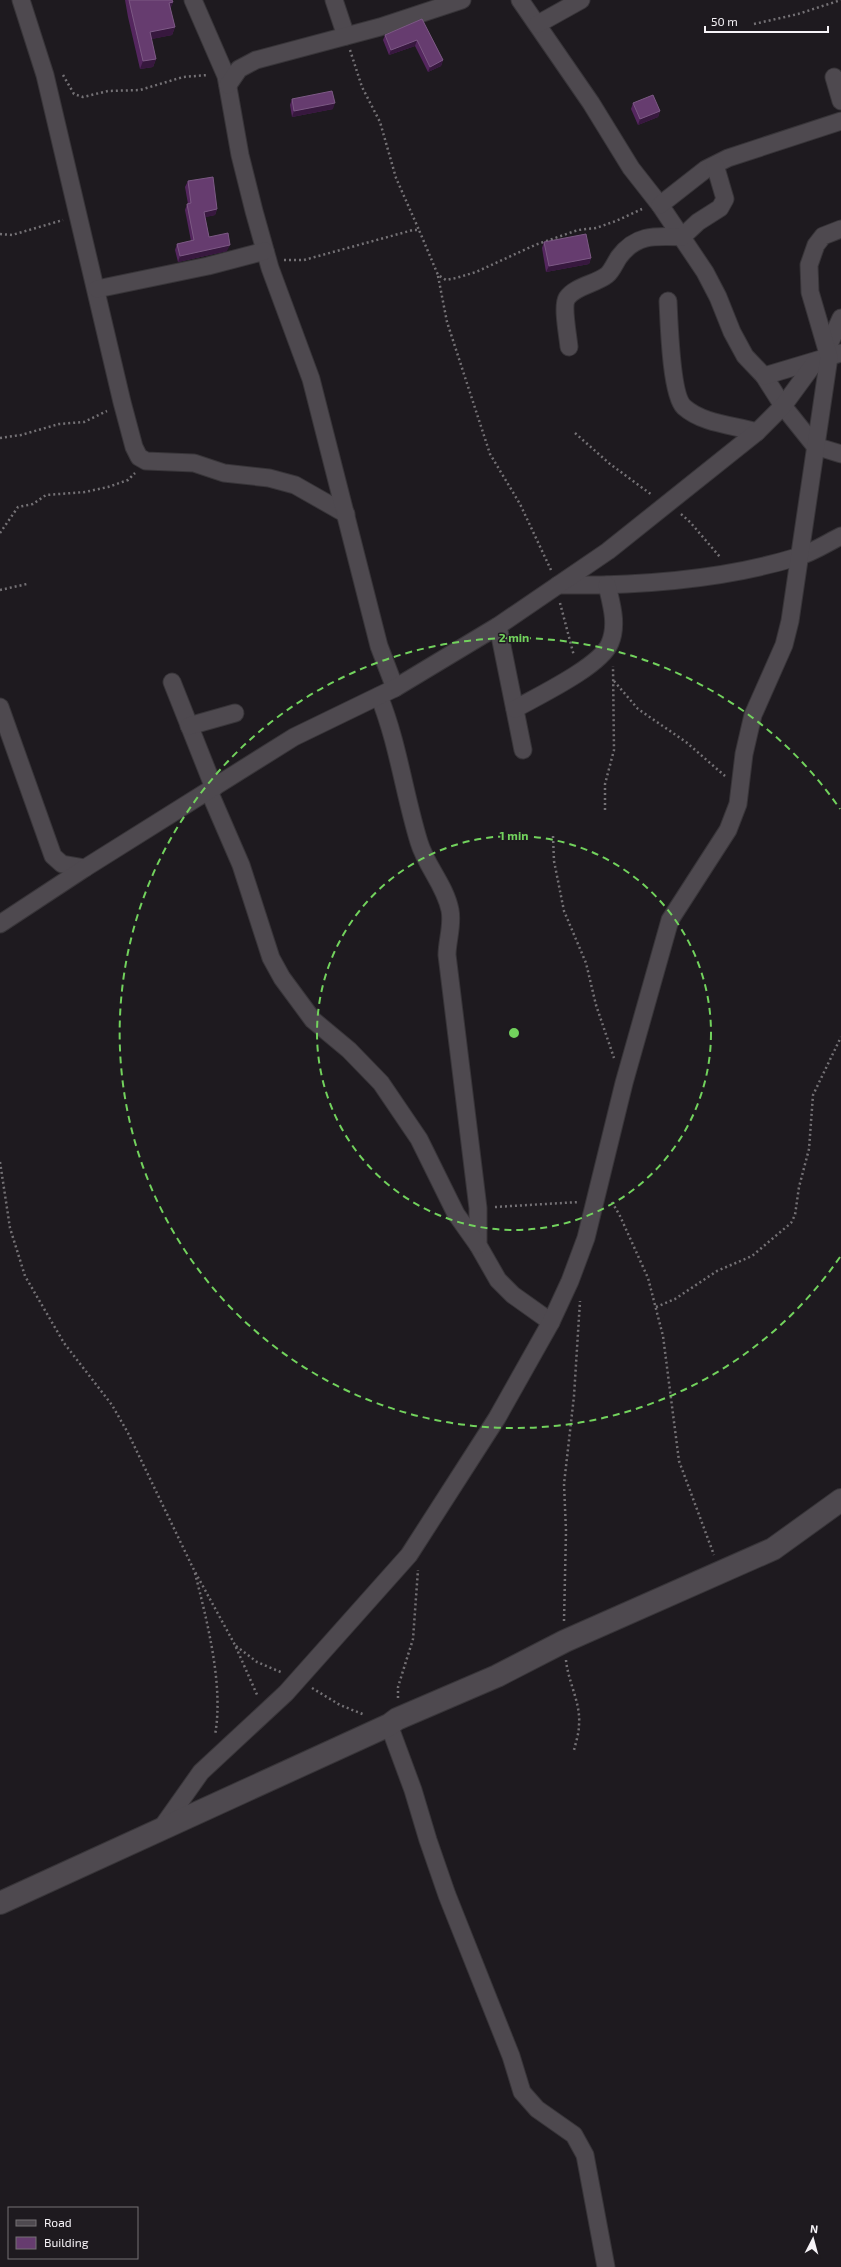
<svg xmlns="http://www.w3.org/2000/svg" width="841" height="2267" viewBox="0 0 841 2267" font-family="'Exo 2',sans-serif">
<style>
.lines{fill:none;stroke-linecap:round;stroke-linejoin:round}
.minor-casing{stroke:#383539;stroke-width:19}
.tertiary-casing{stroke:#383539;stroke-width:24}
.path{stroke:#747175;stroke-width:2.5;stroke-dasharray:2 3;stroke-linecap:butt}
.minor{stroke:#4e494f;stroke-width:17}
.tertiary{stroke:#4e494f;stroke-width:22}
.wall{fill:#54265e}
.shaded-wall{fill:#37183e}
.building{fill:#663c6f;stroke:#7c5984}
.ring{fill:none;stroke:#72d25d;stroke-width:2;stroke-dasharray:7 5}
.centre{fill:#72d25d;stroke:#1e1a1f;stroke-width:2}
.ring-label{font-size:12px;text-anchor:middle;font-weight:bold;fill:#72d25d;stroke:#1e1a1f;stroke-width:3;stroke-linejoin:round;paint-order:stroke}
</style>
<rect width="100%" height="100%" fill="#1e1a1f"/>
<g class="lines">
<!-- minor casing -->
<g class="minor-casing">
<g id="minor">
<path d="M21 0 45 75 122 402 134 447 139 457 146 461 194 463 224 473 269 478 295 485 346 514"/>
<path d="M193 0 226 76 240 155 254 211 270 268 311 379 379 646 395 688"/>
<path d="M334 0 346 36"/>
<path d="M520 0 591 103 631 168 660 205 705 272 718 297 732 332 745 356 764 376 783 406 815 446 841 454"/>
<path d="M538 24 581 0"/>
<path d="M834 77 841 101"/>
<path d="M228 85 239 69 256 60 380 27 462 0"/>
<path d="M660 205 706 169 728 158 841 121"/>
<path d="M97 289 208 266 265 251"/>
<path d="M668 301C669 321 671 395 684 407 703 424 734 425 757 432"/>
<path d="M569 347C568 336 562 306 567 298 575 286 596 284 607 275 612 271 615 263 619 257 636 234 655 236 682 237L698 222 720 208 725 199 715 165"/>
<path d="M827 349 841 318"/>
<path d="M764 376 841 353"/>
<path d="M558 585C636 586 722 580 797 557 812 553 827 543 841 536"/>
<path d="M498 626 523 750"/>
<path d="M172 682 214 788"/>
<path d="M379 696C398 743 404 793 419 842 426 866 445 885 450 910 453 925 447 941 447 955L478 1208V1245L498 1280 513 1295 551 1322"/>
<path d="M0 707 53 856 62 864 85 868"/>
<path d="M515 709C538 696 601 666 610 643 618 624 611 603 607 585"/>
<path d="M189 726 235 713"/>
<path d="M209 791 241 865 271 958 282 978 313 1020 349 1050 381 1083 419 1139 456 1214 478 1245"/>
<path d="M0 924 85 868 294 737 395 688 498 626 608 551 757 432 783 406 816 361"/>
<path d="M389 1725 413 1790 428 1840 447 1895 511 2056 522 2092 537 2109 574 2135 585 2155 606 2267"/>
<path d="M160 1830 201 1772 286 1693 409 1555 497 1418 551 1322 570 1281 586 1238 624 1083 670 920 728 830 738 804 744 754 753 715 784 645 790 621 829 357 810 292 809 265 816 245 823 236 841 229"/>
</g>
</g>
<!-- tertiary casing -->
<g class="tertiary-casing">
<path id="tertiary" d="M0 1903 389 1725 397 1719 497 1676 565 1641 773 1549 841 1500"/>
</g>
<!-- path -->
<g class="path">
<path d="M754 24 798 14 841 0"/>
<path d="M350 50 362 87 380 122 396 178 419 230"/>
<path d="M63 75 74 94 83 97 108 91 140 90 183 77 208 75"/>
<path d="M0 234 12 235 63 220"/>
<path d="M284 260H304L413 230H419L438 275 446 280 456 278 476 272 535 245 578 230 596 228 616 221 642 209"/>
<path d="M438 276 447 322 490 454 520 504 551 570"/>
<path d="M575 433 610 464 652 495"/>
<path d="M0 438 21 435 59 424 84 422 107 411"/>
<path d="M681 514 690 522 720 557"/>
<path d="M0 533 18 507 33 504 46 495 85 492 108 487 128 480 135 473"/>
<path d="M0 590 27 584"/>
<path d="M560 603 574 656"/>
<path d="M614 681 638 709 686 742 725 776"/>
<path d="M605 810V784L614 750 613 666"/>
<path d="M553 836 554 861 564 911 586 963 596 1005 614 1058"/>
<path d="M0 1162 10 1228 25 1276 64 1343 112 1405 128 1433 193 1568 235 1645 258 1697"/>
<path d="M612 1202 620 1216 648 1278 663 1336 679 1461 714 1555"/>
<path d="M495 1207 579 1202"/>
<path d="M656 1307 675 1299 717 1271 752 1256 791 1223 795 1215 799 1187 809 1149 813 1095 841 1037"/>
<path d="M195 1573C207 1621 224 1686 215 1735"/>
<path d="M564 1621 566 1531 564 1484 574 1396 580 1301"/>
<path d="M236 1646 257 1662 283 1673"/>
<path d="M566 1660C568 1682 581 1703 579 1725 579 1733 576 1742 574 1750"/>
<path d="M312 1688 340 1705 365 1715"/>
<path d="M398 1698V1687L413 1639 418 1570"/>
</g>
<!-- minor -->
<use href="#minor" class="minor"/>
<!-- tertiary -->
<use href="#tertiary" class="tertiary"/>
</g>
<!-- wall -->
<g class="wall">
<path d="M125 0H172L173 2 170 9 175 27 172 35 151 39 156 59 153 67 140 69 128 17Z"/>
<path d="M422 19 443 60 441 66 428 72 415 46 389 55 383 40 385 35Z"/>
<path d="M292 99 333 109 292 117 290 105Z"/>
<path d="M633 103 660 111 658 117 638 125 631 109Z"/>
<path d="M188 181 217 209 215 215 205 217 209 237 227 251 178 262 175 250 177 244 191 241 185 210 187 204H188L185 187Z"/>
<path d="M544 242 591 258 589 264 546 272 542 248Z"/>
</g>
<!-- shaded-wall -->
<g class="shaded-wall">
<path d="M173 2 170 10 169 3Z"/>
<path d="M175 27 172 35 147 40 150 32Z"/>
<path d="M417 40 415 46 389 55 391 50Z"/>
<path d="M156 59 153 67 140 69 143 61Z"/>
<path d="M443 60 441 66 428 72 430 67Z"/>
<path d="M335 103 333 109 292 117 294 111Z"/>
<path d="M660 111 658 117 638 125 640 119Z"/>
<path d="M217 209 215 215 202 218 204 212Z"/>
<path d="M230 245 227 251 178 262 180 256Z"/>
<path d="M591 258 589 264 546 272 549 266Z"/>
</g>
<!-- building -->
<g class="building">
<path d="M129 0H172L173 2 169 3 175 27 150 32 156 59 143 61 131 9Z"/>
<path d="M422 19 443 60 430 67 417 40 391 50 385 35Z"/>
<path d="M332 91 335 103 294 111 292 99Z"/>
<path d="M653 95 660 111 640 119 633 103Z"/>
<path d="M213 177 217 209 204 212 209 237 228 233 230 245 180 256 177 244 194 240 187 204 191 203 188 181Z"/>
<path d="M586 234 591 258 549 266 544 242Z"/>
</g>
<!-- distance rings -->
<g class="ring">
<circle cx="514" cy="1033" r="197"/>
<path d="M840 1257A395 395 0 1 1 840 809"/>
</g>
<circle cx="514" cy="1033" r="6" class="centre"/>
<g class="ring-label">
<text x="514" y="642">2 min</text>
<text x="514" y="840">1 min</text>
</g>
<!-- legend -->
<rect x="8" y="2207" width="130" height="52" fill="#1e1a1f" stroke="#747175"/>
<rect x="16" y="2220" width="20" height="6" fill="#4e494f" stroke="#747175"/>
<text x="44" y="2227" font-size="12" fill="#f6f3f7">Road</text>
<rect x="16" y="2237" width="20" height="12" fill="#663c6f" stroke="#747175"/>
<text x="44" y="2247" font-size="12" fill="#f6f3f7">Building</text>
<!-- north arrow -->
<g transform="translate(813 2239) rotate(6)" stroke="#1e1a1f" stroke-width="3" paint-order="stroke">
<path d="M0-3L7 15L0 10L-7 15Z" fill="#f6f3f7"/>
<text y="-6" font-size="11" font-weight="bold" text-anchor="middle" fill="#f6f3f7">N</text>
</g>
<!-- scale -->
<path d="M705 26v6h123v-6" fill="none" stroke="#f6f3f7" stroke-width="2"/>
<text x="711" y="26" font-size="12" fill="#f6f3f7" stroke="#1e1a1f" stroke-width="3" paint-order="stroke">50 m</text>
</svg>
